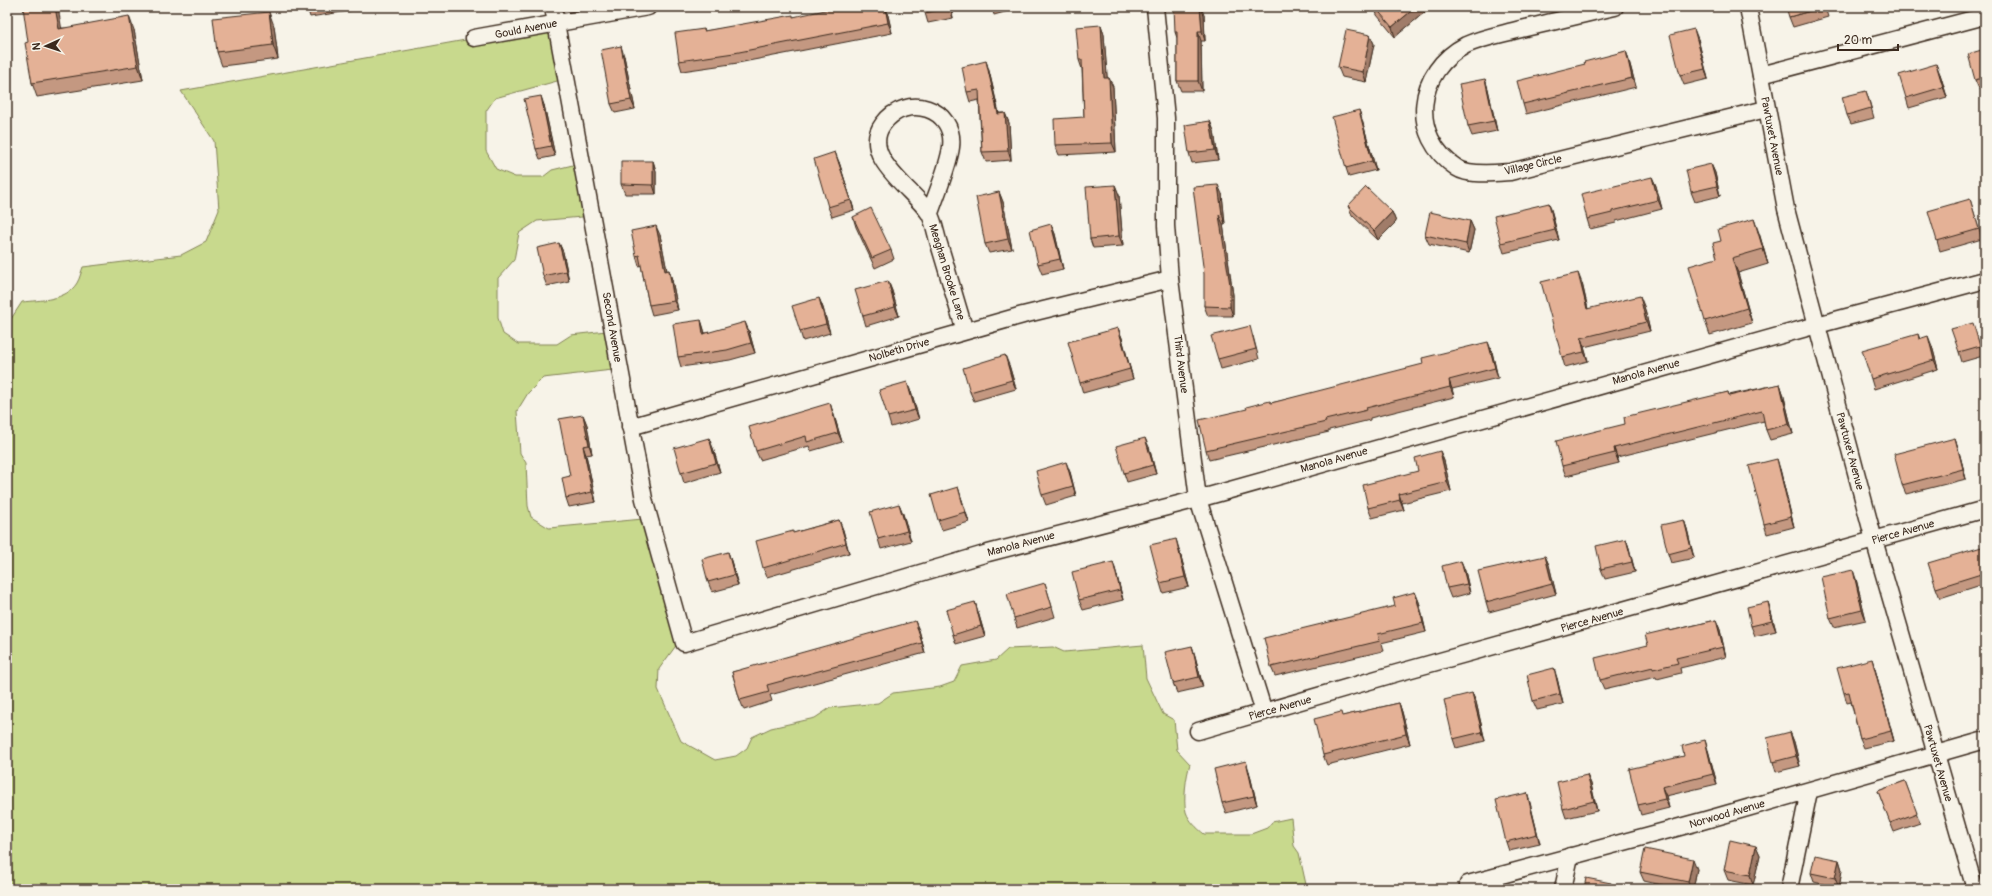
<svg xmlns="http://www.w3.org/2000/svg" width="1992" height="896" viewBox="0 0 1992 896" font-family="Pangolin,sans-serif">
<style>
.green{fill:#c8d98d;stroke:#828256}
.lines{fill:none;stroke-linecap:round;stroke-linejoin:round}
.minor-casing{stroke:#3b2a1e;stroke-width:19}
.minor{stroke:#f7f3e8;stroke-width:16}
.wall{fill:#c49881;stroke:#3b2a1e}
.shaded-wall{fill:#a07c69;stroke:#3b2a1e}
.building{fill:#e4b196;stroke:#3b2a1e}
.labels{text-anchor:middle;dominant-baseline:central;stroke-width:4;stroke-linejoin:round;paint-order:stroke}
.street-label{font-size:11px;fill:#3b2a1e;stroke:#f7f3e8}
</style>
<rect width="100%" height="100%" fill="#f7f3e8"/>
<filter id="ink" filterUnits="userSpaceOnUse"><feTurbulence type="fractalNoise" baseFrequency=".025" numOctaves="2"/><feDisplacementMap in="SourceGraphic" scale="8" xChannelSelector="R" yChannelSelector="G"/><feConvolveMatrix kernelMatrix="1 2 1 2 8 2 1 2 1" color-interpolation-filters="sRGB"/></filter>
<g filter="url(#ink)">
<!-- green -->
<path class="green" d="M555 19 568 78 495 98 486 111V151L496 169 515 177H543L552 170 581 163 593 216 537 221 519 233 514 260 498 278V318L503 334 518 344H557L571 335 615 330 621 369 543 378 528 393 517 411 520 453 526 463 528 506 531 517 549 528 653 518 683 636 659 669 658 689 681 741 715 760 736 756 747 748 752 737 771 728 815 718 830 708 878 703 893 693 940 687 954 682 962 666 996 660 1008 649 1053 647 1064 652 1143 645 1146 678 1163 714 1174 720 1177 750 1190 764C1186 776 1183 800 1186 812 1189 821 1197 828 1204 834H1251L1267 828 1272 822 1291 818 1294 846 1299 853 1307 889H7V325L22 302C40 300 66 301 77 283 80 278 81 272 83 267L181 255 206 242 219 210 214 141 181 91 499 34Z"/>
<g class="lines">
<!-- minor casing -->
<g class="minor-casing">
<g id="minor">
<path d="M553 7 644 499 684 643 988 553 1198 499 1817 325 1985 280"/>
<path d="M1155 7 1166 118V226L1170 279 1198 499 1264 712"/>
<path d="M1615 7C1584 14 1553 22 1521 29 1503 34 1483 37 1466 45 1416 71 1408 136 1457 168 1469 176 1496 173 1510 172L1766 109"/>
<path d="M1748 7 1786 209 1874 540 1975 889"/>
<path d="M474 38 648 7"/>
<path d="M1761 75 1985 16"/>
<path d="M930 213C936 195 949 165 951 147 956 108 906 92 883 124 859 156 913 189 929 213 934 221 936 235 939 244 948 273 956 302 965 331"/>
<path d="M630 427 1023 315 1170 279"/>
<path d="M1198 731 1397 673 1985 509"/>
<path d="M1468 884 1702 821 1985 740"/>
<path d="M1563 889 1570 856"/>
<path d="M1789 889 1809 791"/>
</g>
</g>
<!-- minor -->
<use href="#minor" class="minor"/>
</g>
<!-- wall -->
<g class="wall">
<path d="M307 7H354L355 10 310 17Z"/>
<path d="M886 7 892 33 738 63 682 71 679 61 704 29 705 31 794 17Z"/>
<path d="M923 7H951L953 18 928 23 925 13Z"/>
<path d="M992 7H1019V8L994 15Z"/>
<path d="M1375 7H1425L1426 11 1395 37 1377 15Z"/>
<path d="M1825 7 1828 17 1793 27 1789 17Z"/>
<path d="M1204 15 1205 41H1201L1202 91H1181L1177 81V38L1175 32Z"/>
<path d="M1101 25 1104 35 1107 78H1109L1113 87 1116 152 1059 155 1055 145 1084 117 1082 69 1079 60Z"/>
<path d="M274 26 278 59 222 66 217 52Z"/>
<path d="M61 28 134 30 143 80 37 97 32 83 28 42Z"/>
<path d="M1370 35 1374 44 1366 82 1342 77 1338 67Z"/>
<path d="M1698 39 1708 79 1684 85 1680 75Z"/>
<path d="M1985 49V87L1979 89 1975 80Z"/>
<path d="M1626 51 1629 61 1636 87 1526 114 1523 104 1585 64Z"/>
<path d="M624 56 635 109 615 113 611 104Z"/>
<path d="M986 61 989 71 999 113H1005L1009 123 1011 160 986 162 982 152 979 100 970 102 967 92Z"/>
<path d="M1940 74 1947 97 1909 108 1906 98Z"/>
<path d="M1485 79 1488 89 1497 131 1472 136 1468 126Z"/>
<path d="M1866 91 1869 100 1874 118 1851 124 1847 115Z"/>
<path d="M544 105 555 156 540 159 536 149Z"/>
<path d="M1359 110 1362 120 1376 170 1349 177 1346 168Z"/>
<path d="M1210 121 1214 131 1218 160 1192 163 1189 153Z"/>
<path d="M653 161 656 171V194H625L621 184Z"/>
<path d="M839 162 854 210 832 217 828 207Z"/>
<path d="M1711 164 1715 173 1720 196 1695 202 1691 192Z"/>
<path d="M1652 177 1656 186 1662 209 1616 221V223L1590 229 1587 219Z"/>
<path d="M1115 185 1119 195 1123 246 1093 248 1090 239Z"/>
<path d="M999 192 1003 202 1012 249 989 253 985 244Z"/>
<path d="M1222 194 1225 224H1223L1233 295V316H1208L1204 306Z"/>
<path d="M1970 199 1982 239 1940 251 1937 241Z"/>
<path d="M1549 203 1552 213 1559 240 1504 253 1501 243Z"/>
<path d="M1348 206 1392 212 1396 222 1378 240 1352 215Z"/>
<path d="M853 217 891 250 894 259 875 268 856 227Z"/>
<path d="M1470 221 1474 230 1469 253 1429 244 1425 235Z"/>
<path d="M1051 224 1055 234 1063 269 1042 274 1038 264Z"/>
<path d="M1759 233 1768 264 1738 273 1752 323 1710 335 1705 321 1717 258Z"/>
<path d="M660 235 667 271 669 270 672 280 678 310 652 315 649 305 641 265 639 266 636 256Z"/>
<path d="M559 243 563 252 569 281 547 286 543 276Z"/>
<path d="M888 281 892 291 899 316 866 326 863 316Z"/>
<path d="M1582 283 1588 309 1644 306 1650 331 1584 347 1588 361 1565 367 1562 357Z"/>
<path d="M819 298 823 308 830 333 803 341 800 331Z"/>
<path d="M701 320 705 333 749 331 755 353 730 360 681 367 678 357Z"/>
<path d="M1118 328 1122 338 1133 379 1083 393 1080 383Z"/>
<path d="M1976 333 1983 356 1962 362 1959 352Z"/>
<path d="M1918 334 1920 339 1932 346 1938 369 1874 389 1871 379Z"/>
<path d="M1253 336 1259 359 1221 369 1218 359Z"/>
<path d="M1492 352 1498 378 1452 389 1454 397 1370 418V420L1329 430V432L1209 460 1206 450 1271 403Z"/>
<path d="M1009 365 1016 389 974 401 970 392Z"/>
<path d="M1780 384 1783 393 1793 434 1770 440 1766 430 1764 421 1617 457 1619 463 1566 476 1562 466 1625 424 1728 392 1729 395Z"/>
<path d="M911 392 919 419 891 427 888 417Z"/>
<path d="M833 412 842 442 811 451 809 446 760 460 756 451Z"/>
<path d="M583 415 587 425 592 454 586 455 596 502 569 507 566 498 570 476Z"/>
<path d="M1955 438 1958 448 1966 479 1906 494 1902 485Z"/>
<path d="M1149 447 1156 474 1127 482 1124 473Z"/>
<path d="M713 448 720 472 684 483 681 473Z"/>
<path d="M1440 451 1444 461 1451 491 1402 503 1404 510 1372 518 1368 508 1418 471Z"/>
<path d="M1780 469 1794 527 1767 534 1764 524Z"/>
<path d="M1070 472 1076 496 1046 505 1042 495Z"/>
<path d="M961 497 969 522 942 530 938 520Z"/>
<path d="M899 504 903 514 911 541 881 549 878 539Z"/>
<path d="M839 520 843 530 849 553 767 577 763 568 794 533Z"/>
<path d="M1684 520 1687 529 1694 558 1671 563 1668 554Z"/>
<path d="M1626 539 1629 548 1635 572 1605 579 1601 569Z"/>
<path d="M1985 546V585L1984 584 1940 598 1936 588Z"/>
<path d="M1179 549 1189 587 1163 593 1160 583Z"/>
<path d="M728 552 731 561 738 585 712 592 708 582Z"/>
<path d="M1545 556 1549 565 1556 594 1489 612 1486 602Z"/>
<path d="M1461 561 1465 571 1470 593 1451 598 1447 588Z"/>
<path d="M1113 562 1116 572 1123 600 1083 610 1079 600Z"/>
<path d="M1856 579 1866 620 1834 627 1830 618Z"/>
<path d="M1045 583 1055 617 1017 628 1014 618Z"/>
<path d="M1415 592 1419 602 1426 632 1381 643 1383 651 1275 676 1271 667 1395 606Z"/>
<path d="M975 602 978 612 985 636 956 644 953 635Z"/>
<path d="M1768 602 1771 612 1776 631 1755 636 1751 626Z"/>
<path d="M1716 620 1720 630 1726 657 1680 668 1681 673 1657 679 1656 677 1604 689 1600 680 1648 645 1670 631Z"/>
<path d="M919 630 925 653 770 695 772 701 744 710 740 700 732 672Z"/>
<path d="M1192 646 1195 656 1203 687 1177 693 1173 683Z"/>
<path d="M1875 669 1894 741 1864 748 1860 739 1851 702 1847 703 1844 693Z"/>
<path d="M1557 678 1563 704 1537 710 1533 701Z"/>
<path d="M1472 693 1476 702 1485 741 1456 748 1453 739Z"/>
<path d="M1399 703 1402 712 1410 744 1327 765 1323 755 1343 716Z"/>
<path d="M1790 732 1794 742 1800 766 1776 772 1773 762Z"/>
<path d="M1708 750 1717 784 1666 796 1669 808 1641 815 1638 805Z"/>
<path d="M1249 771 1257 805 1226 813 1222 803Z"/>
<path d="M1587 775 1591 784 1597 811 1566 818 1563 809Z"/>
<path d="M1905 781 1920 823 1894 832 1878 791Z"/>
<path d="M1527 793 1530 803 1540 844 1509 851 1506 842Z"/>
<path d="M1756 846 1760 855 1753 885 1728 880 1724 870Z"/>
<path d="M1839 860 1842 870 1839 888 1814 882 1811 873Z"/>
<path d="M1697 869 1693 889H1679L1644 881 1640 872Z"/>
</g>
<!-- shaded-wall -->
<g class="shaded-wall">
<path d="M55 7H58L64 43 59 29Z"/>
<path d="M885 7H886L892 33 888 23Z"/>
<path d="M949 7H951L953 18Z"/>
<path d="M1200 7H1201L1204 15 1205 41 1202 31Z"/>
<path d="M1416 7H1425L1426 11 1395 37 1392 27Z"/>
<path d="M269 12 274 26 278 59 273 45Z"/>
<path d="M129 16 134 30 143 80 138 66Z"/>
<path d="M1101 25 1104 35 1108 88 1104 78Z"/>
<path d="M1694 29 1698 39 1708 79 1705 69Z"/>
<path d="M1198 31 1201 41 1202 91 1198 81Z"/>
<path d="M1370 35 1374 44 1366 82 1363 72Z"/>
<path d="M621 46 624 56 635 109 631 100Z"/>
<path d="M1626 51 1629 61 1636 87 1632 78Z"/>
<path d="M986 61 989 71 1001 123 998 114Z"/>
<path d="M1936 64 1940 74 1947 97 1943 87Z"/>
<path d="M1109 78 1113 87 1116 152 1112 143Z"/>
<path d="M1485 79 1488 89 1497 131 1494 121Z"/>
<path d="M541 96 544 105 555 156 551 146Z"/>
<path d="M1359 110 1362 120 1376 170 1372 161Z"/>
<path d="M1005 113 1009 123 1011 160 1008 151Z"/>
<path d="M1210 121 1214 131 1218 160 1215 150Z"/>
<path d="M835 152 839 162 854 210 851 200Z"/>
<path d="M653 161 656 171V194L653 185Z"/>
<path d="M1711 164 1715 173 1720 196 1717 186Z"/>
<path d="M1652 177 1656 186 1662 209 1658 200Z"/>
<path d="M1115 185 1119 195 1123 246 1119 236Z"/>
<path d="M1218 185 1222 194 1225 224 1222 214Z"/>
<path d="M999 192 1003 202 1012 249 1008 239Z"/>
<path d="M1549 203 1552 213 1559 240 1555 230Z"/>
<path d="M1392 212 1396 222 1378 240 1374 231Z"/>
<path d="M1219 215 1223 224 1233 295V316L1230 307Z"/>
<path d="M1754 219 1759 233 1768 264 1763 249Z"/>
<path d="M1470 221 1474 230 1469 253 1466 244Z"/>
<path d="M1051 224 1055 234 1063 269 1060 259Z"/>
<path d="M656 226 660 235 669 281 665 271Z"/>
<path d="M559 243 563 252 569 281 566 271Z"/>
<path d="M1732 258 1738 273 1752 323 1747 308Z"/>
<path d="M669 270 672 280 678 310 674 301Z"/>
<path d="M1578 273 1582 283 1590 319 1587 309Z"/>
<path d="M888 281 892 291 899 316 895 307Z"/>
<path d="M1640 296 1644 306 1650 331 1646 322Z"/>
<path d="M819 298 823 308 830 333 826 324Z"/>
<path d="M701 320 704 330 707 343 703 334Z"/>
<path d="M745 322 749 331 755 353 751 343Z"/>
<path d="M1118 328 1122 338 1133 379 1130 369Z"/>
<path d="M1928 336 1932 346 1938 369 1934 360Z"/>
<path d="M1581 338 1584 347 1588 361 1584 352Z"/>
<path d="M1488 342 1492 352 1498 378 1495 368Z"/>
<path d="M1005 355 1009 365 1016 389 1012 380Z"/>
<path d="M1449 380 1452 389 1454 397 1450 387Z"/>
<path d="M907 382 911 392 919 419 915 410Z"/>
<path d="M1780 384 1783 393 1793 434 1789 424Z"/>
<path d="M830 403 833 412 842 442 838 433Z"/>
<path d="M583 415 587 425 592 454 589 445Z"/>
<path d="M709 438 713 448 720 472 716 463Z"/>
<path d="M1145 438 1149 447 1156 474 1153 465Z"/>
<path d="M1955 438 1958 448 1966 479 1963 469Z"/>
<path d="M583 446 586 455 596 502 592 492Z"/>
<path d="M1614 448 1619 463 1615 453Z"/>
<path d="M1440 451 1444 461 1451 491 1447 482Z"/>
<path d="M1777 459 1780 469 1794 527 1791 517Z"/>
<path d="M1066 462 1070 472 1076 496 1073 486Z"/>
<path d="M958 487 961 497 969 522 965 512Z"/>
<path d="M1399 494 1402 503 1404 510 1400 500Z"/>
<path d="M899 504 903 514 911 541 907 531Z"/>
<path d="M839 520 843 530 849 553 846 543Z"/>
<path d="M1684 520 1687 529 1694 558 1691 548Z"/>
<path d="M1176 539 1179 549 1189 587 1185 577Z"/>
<path d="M1626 539 1629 548 1635 572 1632 562Z"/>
<path d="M728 552 731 561 738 585 734 575Z"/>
<path d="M1545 556 1549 565 1556 594 1552 584Z"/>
<path d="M1461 561 1465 571 1470 593 1467 584Z"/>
<path d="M1113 562 1116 572 1123 600 1120 590Z"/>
<path d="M1853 570 1856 579 1866 620 1862 610Z"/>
<path d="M1415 592 1419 602 1426 632 1423 623Z"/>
<path d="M975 602 978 612 985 636 981 626Z"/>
<path d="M1768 602 1771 612 1776 631 1772 621Z"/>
<path d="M1716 620 1720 630 1726 657 1723 647Z"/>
<path d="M915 621 919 630 925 653 922 643Z"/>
<path d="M1192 646 1195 656 1203 687 1199 677Z"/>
<path d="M1872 659 1875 669 1894 741 1891 731Z"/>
<path d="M1554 668 1557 678 1563 704 1560 694Z"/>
<path d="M1472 693 1476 702 1485 741 1482 732Z"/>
<path d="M1399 703 1402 712 1410 744 1406 734Z"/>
<path d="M1790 732 1794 742 1800 766 1796 756Z"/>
<path d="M1705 740 1708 750 1717 784 1713 774Z"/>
<path d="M1246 761 1249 771 1257 805 1254 796Z"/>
<path d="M1587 775 1591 784 1597 811 1594 801Z"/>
<path d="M1662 787 1666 796 1669 808 1665 799Z"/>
<path d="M1527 793 1530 803 1540 844 1537 834Z"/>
<path d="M1756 846 1760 855 1753 885 1750 875Z"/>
<path d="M1693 859 1697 869 1693 889H1691L1688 882Z"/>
<path d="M1839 860 1842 870 1839 888 1835 878Z"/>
<path d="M1611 883 1613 889H1610Z"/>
</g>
<!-- building -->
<g class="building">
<path d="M23 7H55L59 29 129 16 138 66 32 83 25 43 28 42Z"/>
<path d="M839 7H885L888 23 734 53 679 61 675 33 704 29V31L793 15V17Z"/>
<path d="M923 7H949V8L925 13Z"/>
<path d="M1174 7H1200L1202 31H1198V81H1177V32H1175Z"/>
<path d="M1375 7H1416L1392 27Z"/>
<path d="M1786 7H1824L1789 17Z"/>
<path d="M269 12 273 45 217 52 213 18Z"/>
<path d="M1101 25 1104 78H1109L1112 143 1055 145 1054 119 1084 117 1082 60H1079L1076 27Z"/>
<path d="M1694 29 1705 69 1680 75 1670 35Z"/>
<path d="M1346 30 1370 35 1363 72 1338 67Z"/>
<path d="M621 46 631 100 611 104 601 50Z"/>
<path d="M1985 49V77L1975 80 1968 54Z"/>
<path d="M1626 51 1632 78 1523 104 1517 81 1585 64 1584 62Z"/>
<path d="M986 61 998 114 1005 113 1008 151 982 152 979 90 967 92 962 67Z"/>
<path d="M1936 64 1943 87 1906 98 1899 75Z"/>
<path d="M1485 79 1494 121 1468 126 1459 84Z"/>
<path d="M1866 91 1871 108 1847 115 1842 97Z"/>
<path d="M541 96 551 146 536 149 524 99Z"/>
<path d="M1359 110 1372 161 1346 168 1332 117Z"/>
<path d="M1210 121 1215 150 1189 153 1185 125Z"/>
<path d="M835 152 851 200 828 207 814 159Z"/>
<path d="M621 161H653V185L621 184Z"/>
<path d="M1711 164 1717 186 1691 192 1686 170Z"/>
<path d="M1652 177 1658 200 1612 211V213L1587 219 1581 194Z"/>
<path d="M1115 185 1119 236 1090 239 1086 187Z"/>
<path d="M1218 185 1222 214 1219 215 1230 285V307L1204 306V274L1193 187Z"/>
<path d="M1366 187 1392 212 1374 231 1348 206Z"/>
<path d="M999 192 1008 239 985 244 976 197Z"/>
<path d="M1970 199 1979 229 1937 241 1928 211Z"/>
<path d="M1549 203 1555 230 1501 243 1494 216Z"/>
<path d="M871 208 891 250 872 258 853 217Z"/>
<path d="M1430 212 1470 221 1466 244 1425 235Z"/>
<path d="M1754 219 1763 249 1732 258 1747 308 1705 321 1689 266 1717 258 1713 243 1721 241 1718 229Z"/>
<path d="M1051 224 1060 259 1038 264 1030 230Z"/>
<path d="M656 226 665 271 669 270 674 301 649 305 639 255 636 256 631 231Z"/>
<path d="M559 243 566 271 543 276 537 248Z"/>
<path d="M1578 273 1587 309 1640 296 1646 322 1581 338 1584 352 1562 357 1541 282Z"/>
<path d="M888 281 895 307 863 316 855 290Z"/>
<path d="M819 298 826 324 800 331 792 306Z"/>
<path d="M701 320 703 334 745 322 751 343 727 350 678 357 673 324Z"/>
<path d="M1973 323 1980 346 1959 352 1951 329Z"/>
<path d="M1250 326 1256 349 1218 359 1211 336Z"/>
<path d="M1118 328 1130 369 1080 383 1068 342Z"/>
<path d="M1918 334 1919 339 1928 336 1934 360 1871 379 1862 350Z"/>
<path d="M1488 342 1495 368 1449 380 1450 387 1366 408 1367 410 1325 420 1326 422 1206 450 1199 420 1247 409 1246 407 1270 401 1271 403 1423 364 1422 358Z"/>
<path d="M1005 355 1012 380 970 392 963 368Z"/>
<path d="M907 382 915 410 888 417 879 390Z"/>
<path d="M1780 384 1789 424 1766 430 1762 411 1614 448 1615 453 1562 466 1556 441 1625 424 1624 417 1728 392 1729 396Z"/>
<path d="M830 403 838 433 807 442 806 436 756 451 749 427Z"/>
<path d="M583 415 589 445 583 446 592 492 566 498 562 478 570 476 559 419Z"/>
<path d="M709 438 716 463 681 473 674 448Z"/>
<path d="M1145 438 1153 465 1124 473 1116 446Z"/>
<path d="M1955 438 1963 469 1902 485 1894 454Z"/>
<path d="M1440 451 1447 482 1399 494 1400 500 1368 508 1363 485 1418 471 1415 458Z"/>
<path d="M1777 459 1791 517 1764 524 1749 466Z"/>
<path d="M1066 462 1073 486 1042 495 1036 471Z"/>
<path d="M958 487 965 512 938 520 931 495Z"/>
<path d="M899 504 907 531 878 539 870 512Z"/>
<path d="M839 520 846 543 763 568 756 541 793 531V533Z"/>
<path d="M1684 520 1691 548 1668 554 1661 525Z"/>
<path d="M1176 539 1185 577 1160 583 1150 545Z"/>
<path d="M1626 539 1632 562 1601 569 1596 546Z"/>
<path d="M1985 546V581H1984L1981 574 1936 588 1928 563Z"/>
<path d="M728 552 734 575 708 582 702 559Z"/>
<path d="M1545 556 1552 584 1486 602 1478 571Z"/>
<path d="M1461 561 1467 584 1447 588 1442 566Z"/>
<path d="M1113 562 1120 590 1079 600 1072 572Z"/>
<path d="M1853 570 1862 610 1830 618 1821 577Z"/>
<path d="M1045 583 1052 607 1014 618 1007 594Z"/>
<path d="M1415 592 1423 623 1378 634 1380 641 1271 667 1264 638 1395 606 1393 598Z"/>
<path d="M975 602 981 626 953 635 946 610Z"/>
<path d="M1768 602 1772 621 1751 626 1747 607Z"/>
<path d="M1716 620 1723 647 1676 658 1678 663 1653 669V667L1600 680 1595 658 1648 645 1645 635 1670 629V631Z"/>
<path d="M915 621 922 643 767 685 769 692 740 700 732 672Z"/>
<path d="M1192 646 1199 677 1173 683 1165 652Z"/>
<path d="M1872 659 1891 731 1860 739 1849 692 1844 693 1837 668Z"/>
<path d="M1554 668 1560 694 1533 701 1527 675Z"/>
<path d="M1472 693 1482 732 1453 739 1444 700Z"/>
<path d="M1399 703 1406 734 1323 755 1314 719 1341 712 1342 716Z"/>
<path d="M1790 732 1796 756 1773 762 1767 738Z"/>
<path d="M1705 740 1713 774 1662 787 1665 799 1638 805 1629 769 1684 756 1682 746Z"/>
<path d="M1246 761 1254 796 1222 803 1214 769Z"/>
<path d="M1587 775 1594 801 1563 809 1557 782Z"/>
<path d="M1905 781 1917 813 1890 823 1878 791Z"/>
<path d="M1527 793 1537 834 1506 842 1496 800Z"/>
<path d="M1730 840 1756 846 1750 875 1724 870Z"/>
<path d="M1645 849 1693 859 1688 882 1640 872Z"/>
<path d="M1815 855 1839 860 1835 878 1811 873Z"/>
<path d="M1586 878 1611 883 1610 889H1584Z"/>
<path d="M1490 887 1496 889H1485Z"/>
</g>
</g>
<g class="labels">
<!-- street labels -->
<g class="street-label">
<text transform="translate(526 29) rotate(-11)">Gould Avenue</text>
<text transform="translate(1772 136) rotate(79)">Pawtuxet Avenue</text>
<text transform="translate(1533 165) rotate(-13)">Village Circle</text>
<text transform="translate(947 272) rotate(73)">Meaghan Brooke Lane</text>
<text transform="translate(612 327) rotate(80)">Second Avenue</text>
<text transform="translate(899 350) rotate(-16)">Nolbeth Drive</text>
<text transform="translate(1181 364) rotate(83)">Third Avenue</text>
<text transform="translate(1646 372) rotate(-16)">Manola Avenue</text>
<text transform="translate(1850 451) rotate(75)">Pawtuxet Avenue</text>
<text transform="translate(1334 460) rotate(-16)">Manola Avenue</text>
<text transform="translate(1903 532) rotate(-16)">Pierce Avenue</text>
<text transform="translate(1021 544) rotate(-15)">Manola Avenue</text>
<text transform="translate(1592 620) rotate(-16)">Pierce Avenue</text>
<text transform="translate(1280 708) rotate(-16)">Pierce Avenue</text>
<text transform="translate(1938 763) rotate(74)">Pawtuxet Avenue</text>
<text transform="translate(1727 814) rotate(-16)">Norwood Avenue</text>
</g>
</g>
<!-- margin -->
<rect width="1992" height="896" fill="none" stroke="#f7f3e8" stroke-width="24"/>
<rect x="12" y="12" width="1968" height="872" fill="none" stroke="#3b2a1e" stroke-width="1.5" filter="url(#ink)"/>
<!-- north arrow -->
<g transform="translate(46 46) rotate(267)" stroke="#f7f3e8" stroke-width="3" paint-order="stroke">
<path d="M0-3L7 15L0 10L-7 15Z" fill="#3b2a1e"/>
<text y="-6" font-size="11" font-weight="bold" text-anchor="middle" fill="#3b2a1e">N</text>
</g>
<!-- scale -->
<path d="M1838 44v6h60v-6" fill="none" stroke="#3b2a1e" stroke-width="2"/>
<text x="1844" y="44" font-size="12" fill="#3b2a1e" stroke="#f7f3e8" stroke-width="3" paint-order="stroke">20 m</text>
</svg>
